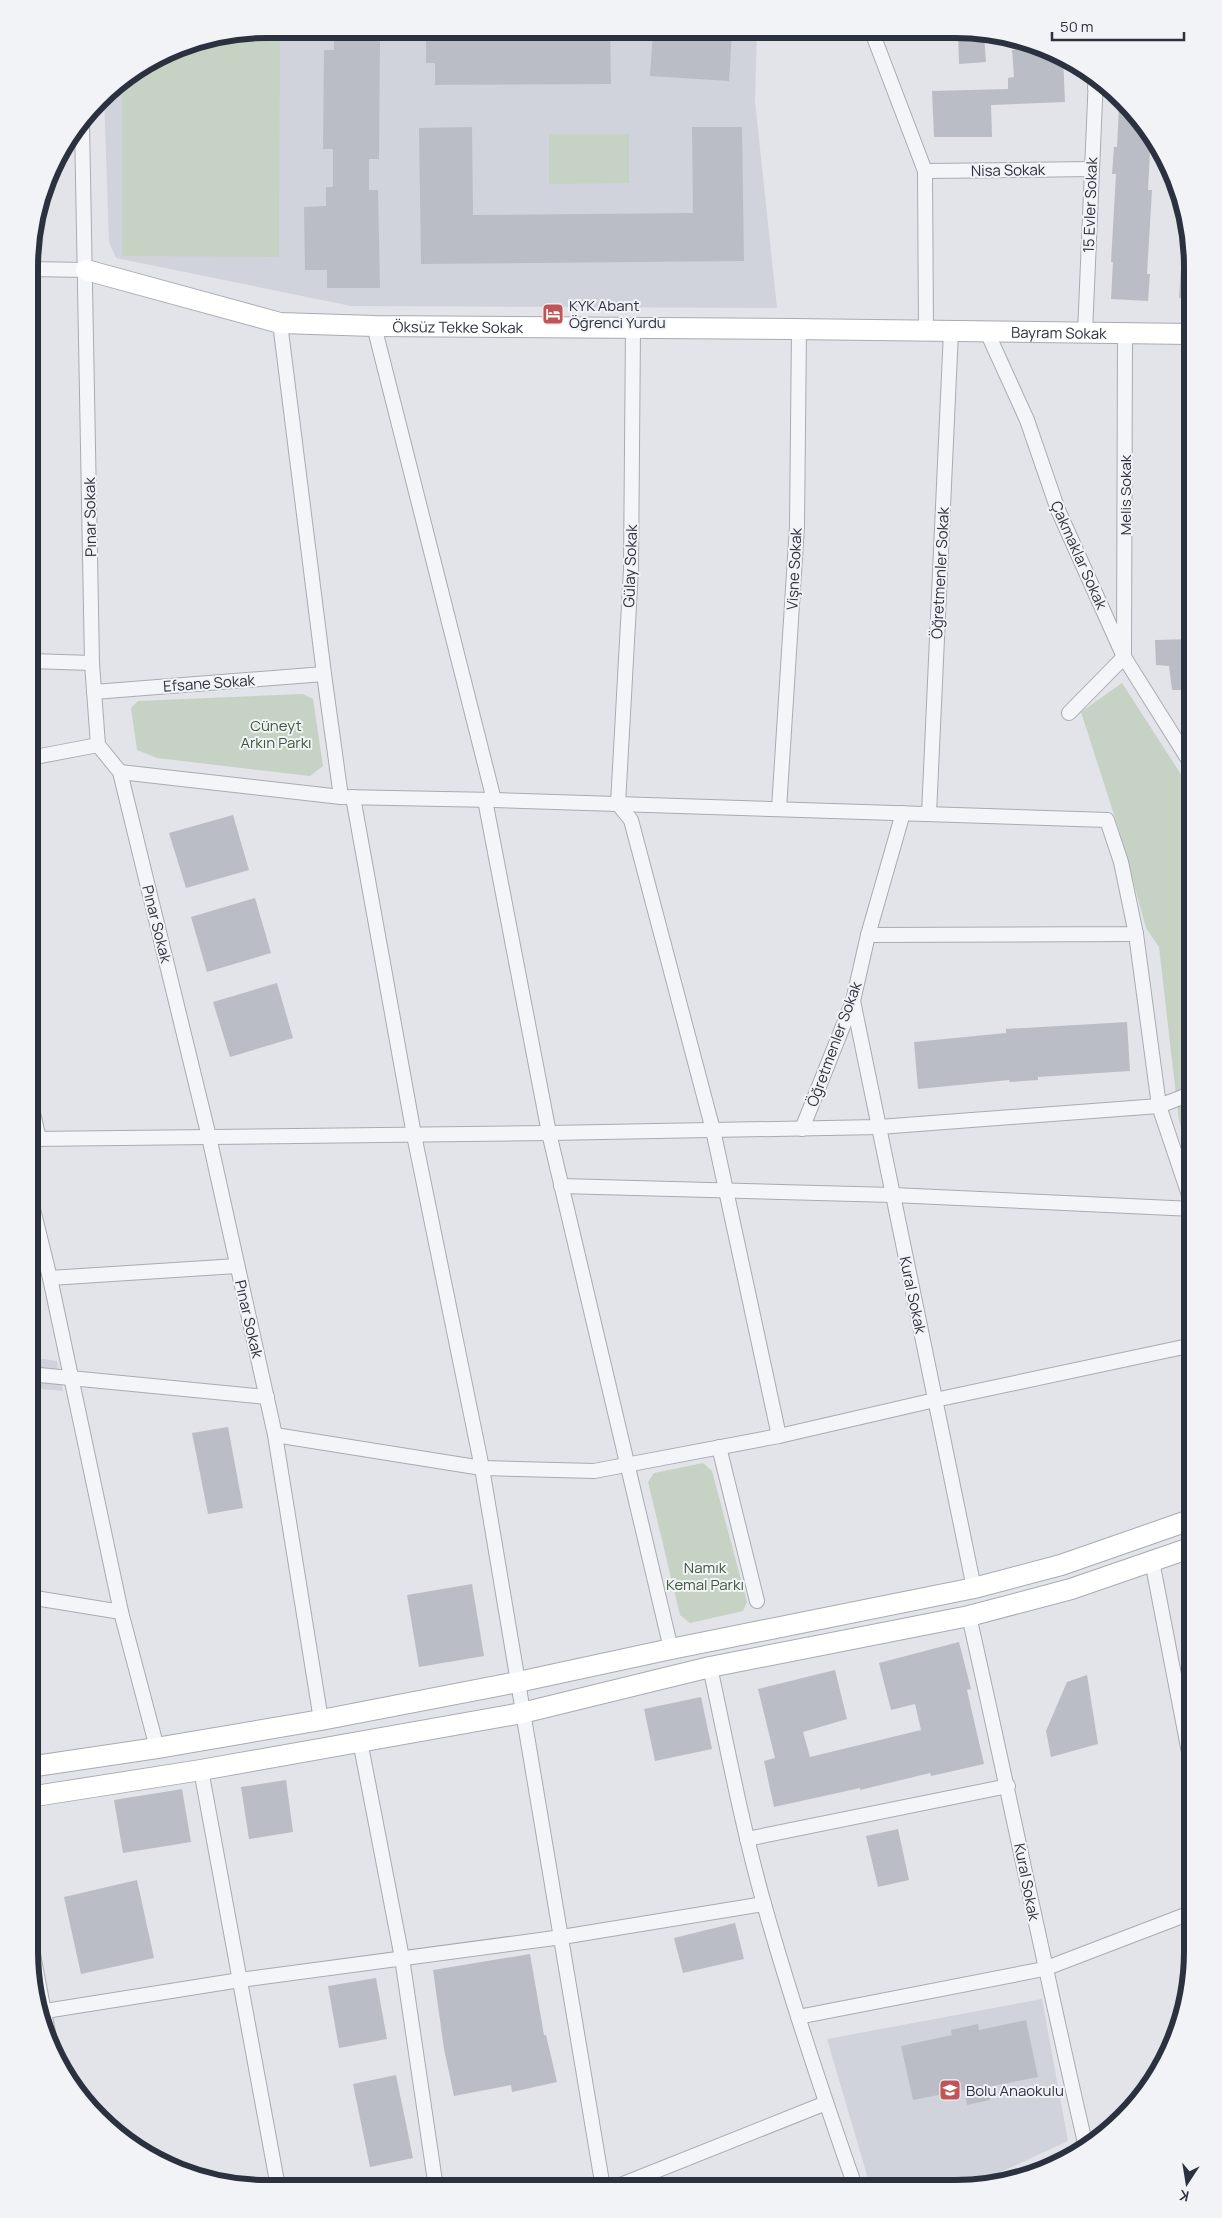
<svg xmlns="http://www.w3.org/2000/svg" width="1222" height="2218" viewBox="0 0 1222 2218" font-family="Manrope,sans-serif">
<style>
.built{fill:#d0d3db}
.green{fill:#c6d2c4}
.building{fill:#babdc5}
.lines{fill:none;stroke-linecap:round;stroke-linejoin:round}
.street-casing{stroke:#a8abb3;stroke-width:16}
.secondary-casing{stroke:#a8abb3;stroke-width:22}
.street{stroke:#f4f5f8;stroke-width:14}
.secondary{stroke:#fff;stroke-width:20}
.labels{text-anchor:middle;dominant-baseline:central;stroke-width:4;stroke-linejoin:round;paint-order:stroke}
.street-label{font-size:15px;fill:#2c313f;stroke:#f2f3f7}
.poi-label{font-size:15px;fill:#2c313f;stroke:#f2f3f7;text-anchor:start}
.park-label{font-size:15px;fill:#3d593b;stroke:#f2f3f7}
.rim{fill:none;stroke:#2c313f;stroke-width:6}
</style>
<rect width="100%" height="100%" fill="#e2e4e9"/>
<!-- built -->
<g class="built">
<path d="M267 29 757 32 755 101 777 308 351 306 116 258 109 242 104 95 110 88 176 47Z"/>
<path d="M29 1357 57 1361 63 1391 29 1388Z"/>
<path d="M1042 1999 1068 2141 968 2187 955 2189H871L827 2039Z"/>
</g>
<!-- green -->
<g class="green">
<path d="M267 29H280L279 257 122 256V80L176 47Z"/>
<path d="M629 134V183L549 184V134Z"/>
<path d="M1122 683 1193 793V1163L1179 1121 1159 947 1146 928 1119 830 1081 712Z"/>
<path d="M303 694 313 699 323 766 310 776 157 758 137 750 131 708 138 701Z"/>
<path d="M703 1463 712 1471 747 1602 743 1611 690 1623 680 1615 648 1482 654 1473Z"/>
</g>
<!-- building -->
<g class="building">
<path d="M334 29H370V37H380L379 159H369V190H378L380 288H327V270H305L304 207 326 206V187H333V149H323L324 50H334Z"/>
<path d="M435 30 610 31 611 84 435 85V63H426V40H435Z"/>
<path d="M653 31 732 32 729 81 650 76Z"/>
<path d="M958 33H984L986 62 959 64Z"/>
<path d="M1046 48 1063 55 1065 102 991 105 992 137H934L932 91 1008 89V78L1014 77 1012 50Z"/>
<path d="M1119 106H1128L1151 133 1148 190H1152L1147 274H1150L1148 301 1111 299 1113 262H1111L1116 174H1112L1114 147H1117Z"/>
<path d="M472 127 473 215 693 213 692 127H742L744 261 421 264 419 128Z"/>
<path d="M1182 251H1191L1193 267V298H1179Z"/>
<path d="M1193 639V690H1172L1169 666 1156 665 1155 640Z"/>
<path d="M233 815 249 870 186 888 169 833Z"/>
<path d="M255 898 271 953 207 972 191 917Z"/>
<path d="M277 983 293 1038 230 1057 213 1002Z"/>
<path d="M1127 1022 1130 1071 1038 1077V1080L1010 1082 1009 1080 918 1089 914 1042 1006 1033V1029Z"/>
<path d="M228 1427 243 1508 208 1514 192 1433Z"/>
<path d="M472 1584 484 1656 419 1667 407 1595Z"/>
<path d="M959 1642 971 1689 967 1690 984 1764 931 1776 930 1773 860 1790V1788L774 1807 764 1761 775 1758 758 1689 835 1670 847 1719 803 1732 810 1757 921 1730 915 1704 891 1710 879 1663Z"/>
<path d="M1087 1675 1098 1744 1051 1757 1046 1731 1067 1682Z"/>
<path d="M701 1697 712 1749 655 1761 644 1709Z"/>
<path d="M286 1780 293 1832 249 1839 241 1787Z"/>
<path d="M182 1789 191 1842 123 1853 114 1800Z"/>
<path d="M898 1829 909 1880 878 1887 866 1836Z"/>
<path d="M137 1880 154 1958 81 1974 64 1897Z"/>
<path d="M735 1923 744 1959 683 1973 674 1938Z"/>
<path d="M530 1954 544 2035H546L557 2082 512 2092 511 2085 454 2096 444 2049 433 1970Z"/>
<path d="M376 1978 387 2039 339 2048 328 1986Z"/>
<path d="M1026 2020 1038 2077 988 2087 990 2100 967 2105 964 2090 913 2100 901 2046 952 2035 951 2030 978 2024 979 2030Z"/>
<path d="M396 2075 413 2158 370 2167 353 2084Z"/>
</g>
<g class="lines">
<!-- street casing -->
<g class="street-casing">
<g id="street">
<path d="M872 32 925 171 926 331"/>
<path d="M1095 87H1111"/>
<path d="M82 124 92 663 98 745 120 772 209 1137 275 1435 321 1720"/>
<path d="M925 171 1092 169"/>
<path d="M31 269 86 270"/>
<path d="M280 323 324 674 341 797"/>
<path d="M374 326 494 800"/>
<path d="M633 328 631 569 618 804 631 820 713 1130 779 1436"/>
<path d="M987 332 1027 420 1058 510 1124 657 1193 767"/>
<path d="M1085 333 1096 77"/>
<path d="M30 661 92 663"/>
<path d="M94 692 324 674"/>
<path d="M1069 713 1124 657 1125 333"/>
<path d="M30 758 98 745"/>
<path d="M120 772 341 797 494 800 1107 820 1121 862 1136 934 868 935"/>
<path d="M353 797 414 1135 482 1468 603 2188"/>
<path d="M485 800 549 1133 671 1649"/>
<path d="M779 809 797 526 799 329"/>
<path d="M929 814 951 331"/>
<path d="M1136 934 1159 1106 1193 1207"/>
<path d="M853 1001 974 1588"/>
<path d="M30 1100 39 1139"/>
<path d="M802 1129 853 1001 868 935 903 813"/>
<path d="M30 1139 549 1133 879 1127 1159 1106 1193 1093"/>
<path d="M561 1186 893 1195 1193 1209"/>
<path d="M30 1197 50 1278 121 1612 157 1748"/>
<path d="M50 1278 237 1266"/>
<path d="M29 1374 267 1397"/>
<path d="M275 1435 482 1468 594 1471 779 1436 935 1400 1193 1345"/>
<path d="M719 1447 757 1601"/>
<path d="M1152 1561 1193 1773"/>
<path d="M29 1597 121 1612"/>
<path d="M969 1616C1009 1793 1045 1971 1086 2147"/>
<path d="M710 1667C727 1746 742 1826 764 1904 791 2000 823 2095 856 2189"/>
<path d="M360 1741 402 1958 436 2188"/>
<path d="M201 1770 278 2187"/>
<path d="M747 1839 1008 1786"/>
<path d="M29 1934 51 2048"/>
<path d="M39 2012 240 1980 562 1937 764 1904"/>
<path d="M798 2017 1044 1969 1193 1912"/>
<path d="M613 2188 826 2103"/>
</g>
</g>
<!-- secondary casing -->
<g class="secondary-casing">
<g id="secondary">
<path id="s1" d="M86 270 280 323 374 326 790 329 1193 334"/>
<path d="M29 1767 157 1748 321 1720 518 1682 671 1649 974 1588 1061 1565 1193 1519"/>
<path d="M29 1797 201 1770 522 1713 710 1667 969 1616 1071 1589 1193 1547"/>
</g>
</g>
<!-- street -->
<use href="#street" class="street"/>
<!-- secondary -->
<use href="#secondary" class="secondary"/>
</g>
<!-- icons -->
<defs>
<g id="hotel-square" transform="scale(1.125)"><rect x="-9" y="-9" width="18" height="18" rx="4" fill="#c05557" stroke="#f2f3f7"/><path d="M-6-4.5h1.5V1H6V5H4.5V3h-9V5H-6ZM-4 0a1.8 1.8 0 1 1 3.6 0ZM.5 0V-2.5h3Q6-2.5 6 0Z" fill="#fff"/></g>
<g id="school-square" transform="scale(1.125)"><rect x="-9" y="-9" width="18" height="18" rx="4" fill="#c05557" stroke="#f2f3f7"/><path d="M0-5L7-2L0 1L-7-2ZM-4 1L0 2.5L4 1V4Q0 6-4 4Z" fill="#fff"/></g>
</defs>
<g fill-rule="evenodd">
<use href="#hotel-square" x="553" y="314"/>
<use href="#school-square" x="950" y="2090"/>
</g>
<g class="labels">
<!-- street labels -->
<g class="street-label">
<text transform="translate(1008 170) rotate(-1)">Nisa Sokak</text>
<text transform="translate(1090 205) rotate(-88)">15 Evler Sokak</text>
<text stroke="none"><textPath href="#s1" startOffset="379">Öksüz Tekke Sokak</textPath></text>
<text stroke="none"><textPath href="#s1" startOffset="980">Bayram Sokak</textPath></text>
<text transform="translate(1125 495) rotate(-90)">Melis Sokak</text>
<text transform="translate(90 517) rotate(-91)">Pınar Sokak</text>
<text transform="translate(1079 555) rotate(66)">Çakmaklar Sokak</text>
<text transform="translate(630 566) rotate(-88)">Gülay Sokak</text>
<text transform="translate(794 569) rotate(-87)">Vişne Sokak</text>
<text transform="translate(940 573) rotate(-87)">Öğretmenler Sokak</text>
<text transform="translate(209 683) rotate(-4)">Efsane Sokak</text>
<text transform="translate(157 924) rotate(76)">Pınar Sokak</text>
<text transform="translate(834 1044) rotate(-70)">Öğretmenler Sokak</text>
<text transform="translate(913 1295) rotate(78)">Kural Sokak</text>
<text transform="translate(249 1319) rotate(77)">Pınar Sokak</text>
<text transform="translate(1027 1882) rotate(79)">Kural Sokak</text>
</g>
<!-- poi labels -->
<g class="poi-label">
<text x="569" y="305">KYK Abant<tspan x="569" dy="17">Öğrenci Yurdu</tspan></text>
<text x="966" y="2090">Bolu Anaokulu</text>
</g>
<!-- park labels -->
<g class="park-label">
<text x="276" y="725">Cüneyt<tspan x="276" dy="17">Arkın Parkı</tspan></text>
<text x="705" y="1567">Namık<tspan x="705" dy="17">Kemal Parkı</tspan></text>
</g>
</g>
<!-- crop -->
<path d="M0 0H1222V2218H0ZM267 38H955A229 229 0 0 1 1184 267V1951A229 229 0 0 1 955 2180H267A229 229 0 0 1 38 1951V267A229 229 0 0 1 267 38Z" fill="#f2f3f7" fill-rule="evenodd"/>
<path class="rim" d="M267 38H955A229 229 0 0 1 1184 267V1951A229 229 0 0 1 955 2180H267A229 229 0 0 1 38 1951V267A229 229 0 0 1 267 38Z"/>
<!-- north arrow -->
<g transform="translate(1187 2183) rotate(192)" stroke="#f2f3f7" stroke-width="4" paint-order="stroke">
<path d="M0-4L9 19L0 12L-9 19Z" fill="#2c313f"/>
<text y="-8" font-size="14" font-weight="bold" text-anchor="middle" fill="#2c313f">K</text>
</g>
<!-- scale -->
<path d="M1052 32v8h132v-8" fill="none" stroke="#2c313f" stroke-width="2.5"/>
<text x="1060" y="32" font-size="15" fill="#2c313f" stroke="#f2f3f7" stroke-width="4" paint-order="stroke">50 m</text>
</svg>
